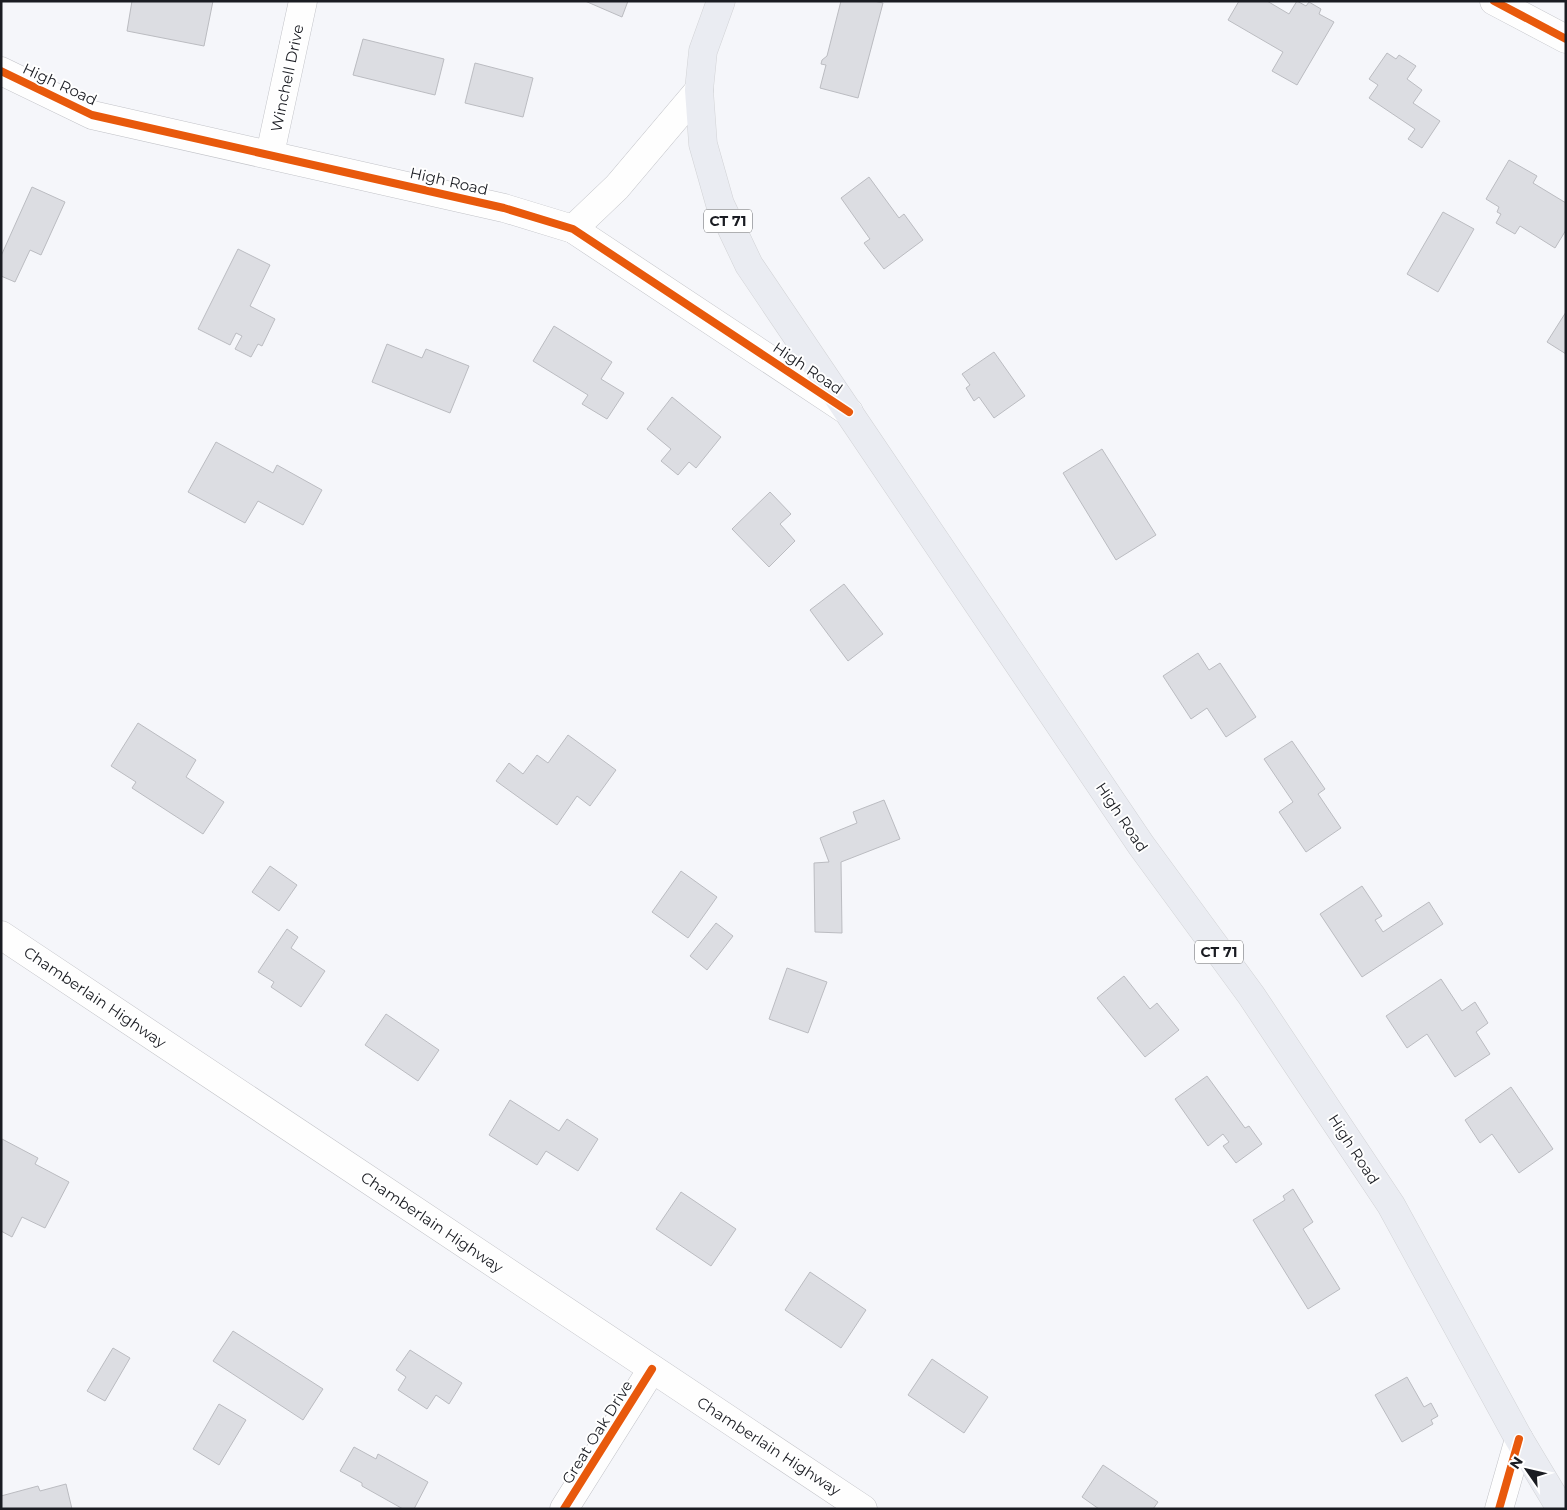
<svg xmlns="http://www.w3.org/2000/svg" width="1567" height="1510" viewBox="0 0 1567 1510" font-family="Montserrat,sans-serif">
<style>
.building{fill:#dcdde2;stroke:#bbbcc1}
.lines{fill:none;stroke-linecap:round;stroke-linejoin:round}
.street-casing{stroke:#c2c3c8;stroke-width:29}
.secondary-casing{stroke:#c2c3c8;stroke-width:29}
.primary-casing{stroke:#d2d3d6;stroke-width:29}
.street{stroke:#fefefe;stroke-width:28}
.secondary{stroke:#fefefe;stroke-width:28}
.primary{stroke:#eaecf2;stroke-width:28}
.cycleway-casing{stroke:#fff;stroke-width:11}
.cycleway{stroke:#e8590c;stroke-width:8}
.labels{text-anchor:middle;dominant-baseline:central;stroke-width:4;stroke-linejoin:round;paint-order:stroke}
.shield{fill:#fff;stroke:#5f6064;stroke-width:1}
.shield-label{font-size:14px;font-weight:bold;fill:#1a1c22}
.street-label{font-size:15px;fill:#1a1c22;stroke:#fff}
</style>
<rect width="100%" height="100%" fill="#f5f6fa"/>
<!-- building -->
<g class="building">
<path d="M132 1H213L204 46 127 31Z"/>
<path d="M585 1H628L622 17Z"/>
<path d="M841 1H874L883 3 858 98 820 88 826 65 821 64 822 60 827 56Z"/>
<path d="M1239 1H1267L1289 14 1297 1 1306 6 1309 2 1321 9 1319 14 1334 22 1297 85 1272 71 1283 52 1228 20Z"/>
<path d="M363 39 444 59 435 95 353 75Z"/>
<path d="M1387 53 1396 59 1399 55 1416 66 1407 79 1422 90 1413 103 1440 121 1422 148 1408 139 1415 129 1369 98 1378 85 1369 79Z"/>
<path d="M475 63 533 78 523 117 465 103Z"/>
<path d="M1509 160 1537 176 1533 183 1566 203V230L1555 248 1520 226 1515 234 1496 223 1501 214 1497 212 1499 207 1486 199Z"/>
<path d="M869 177 899 218 904 214 923 240 884 269 864 243 870 239 841 198Z"/>
<path d="M32 187 65 202 41 255 30 250 15 282 1 276V256Z"/>
<path d="M1443 212 1474 229 1438 292 1407 274Z"/>
<path d="M238 249 270 265 250 306 275 319 262 346 258 344 251 357 235 349 242 336 236 333 230 345 198 329Z"/>
<path d="M1566 312V354L1547 342Z"/>
<path d="M554 326 612 362 601 379 624 393 607 419 582 404 588 395 533 361Z"/>
<path d="M387 344 422 358 426 349 469 366 450 413 372 382Z"/>
<path d="M994 352 1025 396 994 418 979 397 974 401 966 388 970 385 962 374Z"/>
<path d="M672 397 721 437 696 468 689 462 678 475 661 461 671 449 647 429Z"/>
<path d="M216 442 273 473 277 465 322 490 303 525 258 501 245 523 188 492Z"/>
<path d="M1102 449 1156 535 1116 560 1063 473Z"/>
<path d="M770 492 791 514 780 524 795 541 769 567 732 529Z"/>
<path d="M844 584 883 634 848 661 810 610Z"/>
<path d="M1198 653 1209 670 1220 663 1256 717 1226 737 1207 708 1191 719 1163 676Z"/>
<path d="M138 723 196 760 186 777 224 802 203 834 132 788 136 782 111 766Z"/>
<path d="M568 735 616 770 590 806 577 796 557 825 496 781 509 763 523 774 537 755 548 763Z"/>
<path d="M1292 741 1325 789 1318 794 1341 828 1306 852 1279 812 1293 802 1264 759Z"/>
<path d="M884 800 900 839 841 862 842 933 815 932 814 863 829 862 820 838 857 823 853 812Z"/>
<path d="M270 866 297 885 279 911 252 892Z"/>
<path d="M681 871 717 897 688 938 652 912Z"/>
<path d="M1362 886 1382 916 1375 920 1383 932 1429 902 1443 924 1362 977 1320 914Z"/>
<path d="M716 923 733 936 707 970 690 956Z"/>
<path d="M287 929 298 937 291 948 325 971 301 1007 271 987 274 982 258 972Z"/>
<path d="M787 968 827 982 808 1033 769 1019Z"/>
<path d="M1124 976 1150 1009 1157 1003 1179 1030 1145 1057 1097 998Z"/>
<path d="M1441 979 1462 1011 1475 1002 1488 1023 1476 1032 1490 1054 1455 1077 1427 1034 1407 1048 1386 1016Z"/>
<path d="M386 1014 439 1050 418 1081 365 1045Z"/>
<path d="M1207 1076 1245 1128 1249 1126 1262 1144 1236 1163 1223 1146 1229 1142 1223 1134 1208 1146 1175 1099Z"/>
<path d="M1511 1087 1553 1149 1519 1173 1492 1134 1480 1143 1465 1120Z"/>
<path d="M510 1100 559 1131 567 1119 598 1139 578 1171 546 1151 537 1165 489 1135Z"/>
<path d="M2 1139 38 1158 35 1164 69 1182 45 1228 22 1217 12 1237 1 1231Z"/>
<path d="M1293 1189 1313 1222 1303 1229 1340 1289 1308 1309 1253 1220 1285 1200 1283 1196Z"/>
<path d="M681 1192 736 1229 711 1266 656 1229Z"/>
<path d="M810 1272 866 1310 841 1348 785 1310Z"/>
<path d="M233 1331 323 1389 303 1420 213 1361Z"/>
<path d="M113 1348 130 1358 105 1401 87 1391Z"/>
<path d="M410 1350 462 1383 449 1404 436 1395 427 1409 398 1390 406 1377 396 1370Z"/>
<path d="M932 1359 988 1397 964 1433 908 1395Z"/>
<path d="M1407 1377 1424 1407 1431 1403 1438 1416 1431 1420 1433 1424 1402 1442 1375 1395Z"/>
<path d="M219 1404 246 1420 219 1465 193 1449Z"/>
<path d="M354 1447 376 1459 378 1454 428 1482 414 1509H403L362 1486V1483L340 1471Z"/>
<path d="M1103 1465 1158 1502 1153 1509H1099L1082 1497Z"/>
<path d="M66 1484 72 1509H1V1496L38 1486 40 1491Z"/>
</g>
<g class="lines">
<!-- street casing -->
<g class="street-casing">
<g id="street">
<path d="M1494 1 1566 39"/>
<path d="M1 71 92 115 504 208 573 229 849 412"/>
<path d="M270 154 303 1"/>
<path d="M573 229 617 187 699 90"/>
<path d="M564 1509 652 1369"/>
</g>
</g>
<!-- secondary casing -->
<g class="secondary-casing">
<g id="secondary">
<path d="M1 935 863 1509"/>
<path d="M1499 1509 1519 1439"/>
</g>
</g>
<!-- primary casing -->
<g class="primary-casing">
<path id="primary" d="M721 1 703 51 699 90 703 144 720 204 749 265 1141 845 1251 995 1391 1205 1519 1439 1561 1509"/>
</g>
<!-- street -->
<use href="#street" class="street"/>
<!-- secondary -->
<use href="#secondary" class="secondary"/>
<!-- primary -->
<use href="#primary" class="primary"/>
<!-- cycleway casing -->
<g class="cycleway-casing">
<g id="cycleway">
<path d="M1494 1 1566 39"/>
<path d="M1 71 92 115 504 208 573 229 849 412"/>
<path d="M564 1509 652 1369"/>
<path d="M1499 1509 1519 1439"/>
</g>
</g>
<!-- cycleway -->
<use href="#cycleway" class="cycleway"/>
</g>
<g class="labels">
<!-- shield labels -->
<g class="shield">
<rect x="704" y="209.5" width="48" height="23" rx="4"/>
<rect x="1195" y="940.5" width="48" height="23" rx="4"/>
</g>
<g class="shield-label">
<text x="728" y="221">CT 71</text>
<text x="1219" y="952">CT 71</text>
</g>
<!-- street labels -->
<g class="street-label">
<text transform="translate(287 78) rotate(-78)">Winchell Drive</text>
<text transform="translate(60 84) rotate(25)">High Road</text>
<text transform="translate(449 181) rotate(13)">High Road</text>
<text transform="translate(808 368) rotate(34)">High Road</text>
<text transform="translate(1122 817) rotate(56)">High Road</text>
<text transform="translate(95 997) rotate(34)">Chamberlain Highway</text>
<text transform="translate(1354 1149) rotate(57)">High Road</text>
<text transform="translate(432 1222) rotate(34)">Chamberlain Highway</text>
<text transform="translate(597 1432) rotate(-58)">Great Oak Drive</text>
<text transform="translate(769 1446) rotate(33)">Chamberlain Highway</text>
</g>
</g>
<!-- border -->
<rect width="1567" height="1510" fill="none" stroke="#1a1c22" stroke-width="5"/>
<!-- north arrow -->
<g transform="translate(1527 1470) rotate(304)" stroke="#ffffff" stroke-width="4" paint-order="stroke">
<path d="M0-4L9 19L0 12L-9 19Z" fill="#1a1c22"/>
<text y="-8" font-size="14" font-weight="bold" text-anchor="middle" fill="#1a1c22">N</text>
</g>
</svg>
